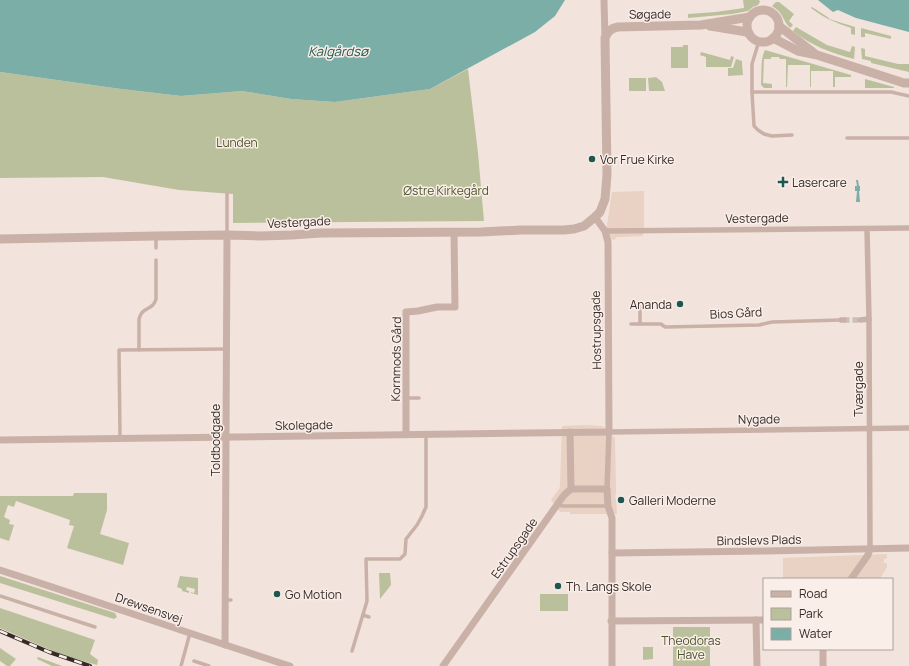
<svg xmlns="http://www.w3.org/2000/svg" width="909" height="666" viewBox="0 0 909 666" font-family="Manrope,sans-serif">
<style>
.green{fill:#bbc09c}
.plaza{fill:#e9d1c3}
.water{fill:#7baea7}
.lines{fill:none;stroke-linecap:round;stroke-linejoin:round}
.pedestrian-tunnel{stroke:#ccbeb8;stroke-width:5.5;stroke-dasharray:5.5 3;stroke-linecap:butt}
.service{stroke:#cab1a8;stroke-width:3.5}
.pedestrian{stroke:#cab1a8;stroke-width:5.5}
.minor{stroke:#cab1a8;stroke-width:7}
.tertiary{stroke:#cab1a8;stroke-width:9}
.rail-casing{stroke:#362a28;stroke-width:4}
.rail{stroke:#f9eee8;stroke-width:2.5;stroke-dasharray:8;stroke-linecap:butt}
.poi-dot{fill:#1e5750;stroke:#f9eee8;stroke-width:1.5}
.labels{text-anchor:middle;dominant-baseline:central;stroke-width:3;stroke-linejoin:round;paint-order:stroke}
.street-label{font-size:12px;fill:#362a28;stroke:#f9eee8}
.park-label{font-size:12px;fill:#4d542c;stroke:#f9eee8}
.poi-label{font-size:12px;fill:#362a28;stroke:#f9eee8;text-anchor:start}
.water-label{font-size:13px;font-style:italic;fill:#1e5750;stroke:#f9eee8}
</style>
<rect width="100%" height="100%" fill="#f2e3dc"/>
<!-- green -->
<g class="green">
<path d="M743 0H759L760 2 758 5 753 7 748 11 732 14 688 18V14L716 12 744 8Z"/>
<path d="M776 2H779L794 14 789 21 793 25 790 28C782 20 784 13 772 6Z"/>
<path d="M812 7 829 18V19L855 27V35L851 34V28C836 23 824 18 811 8Z"/>
<path d="M796 27 827 45 850 52 852 46 855 47 854 59C832 53 811 46 793 31Z"/>
<path d="M861 28 891 36V39L865 33V37H861Z"/>
<path d="M683 45H688V68H671V47H683Z"/>
<path d="M861 48 865 49V56L898 64H909V72L871 63V61L862 59Z"/>
<path d="M765 50 851 75V77H835V87H833V71H811V87H810V65H788L787 87H786V59H780L779 57H771V59H764L763 83 772 84V88H764L761 85V83C762 73 760 60 765 50Z"/>
<path d="M701 52 730 60 731 56 734 57 731 67H706V57L700 55Z"/>
<path d="M736 59 742 61V64L743 75 728 76V68H733Z"/>
<path d="M468 69 478 153 484 221 233 223V194L179 190 103 177 0 178V72L121 89 181 96 242 91 291 99 335 102 430 89Z"/>
<path d="M656 77 662 82 665 91H649L648 78Z"/>
<rect x="629" y="78" width="17" height="13"/>
<path d="M865 79 894 87V88H865Z"/>
<path d="M74 493H107V510L100 534 129 543 123 565 67 548 74 526 69 525 70 520 16 501 14 507 8 505 4 517 10 520 9 524 14 525 9 541 0 538V496H73Z"/>
<path d="M379 573H390L391 585 380 599Z"/>
<path d="M0 576 115 613 117 617 114 619 0 583Z"/>
<path d="M180 576 198 578V595L191 593V592L194 593 195 589 187 587 186 590 189 591V593L182 591V589L177 587Z"/>
<rect x="540" y="594" width="28" height="17"/>
<path d="M0 608 95 640 90 654 98 660 97 665 62 655 0 628Z"/>
<rect x="673" y="627" width="37" height="39"/>
<path d="M643 647H653V659L643 660Z"/>
<path d="M0 648 16 659 10 666H7L0 661Z"/>
<path d="M38 657 62 666H52L37 659Z"/>
</g>
<!-- plaza -->
<g class="plaza">
<path d="M644 191V225L643 236 617 237 614 240 606 238V232L612 192Z"/>
<path d="M587 425 601 426 604 427 615 438 616 493 615 497 616 498 617 514H570V512H560L551 500 559 489 560 486 562 426Z"/>
<path d="M887 554V558L884 559V563H887V567L880 579H783V558Z"/>
</g>
<!-- water -->
<g class="water">
<path d="M0 0H565L555 16 535 32 430 89 335 102 291 99 242 91 181 96 121 89 0 72Z"/>
<path d="M818 0H909V32L856 18 838 10 833 12Z"/>
<path d="M856 180H858L859 186H860V191H859L860 202H856L857 191H855V186H857Z"/>
</g>
<g class="lines">
<!-- pedestrian-tunnel -->
<path class="pedestrian-tunnel" d="M844 320H860"/>
<!-- service -->
<g class="service">
<path d="M759 41 752 64V92L754 126 758 130 764 134 772 136 792 135"/>
<path d="M752 92H891L909 96"/>
<path d="M847 138H909"/>
<path d="M227 235V192"/>
<path d="M156 237V248"/>
<path d="M640 307V324"/>
<path d="M631 324H661L665 327 759 325 772 322 841 320"/>
<path d="M139 350V319C142 306 153 311 156 299V260"/>
<path d="M407 398H419"/>
<path d="M120 438 119 350 227 349"/>
<path d="M559 505 563 506H608"/>
<path d="M0 596 95 627"/>
<path d="M225 600H231"/>
<path d="M363 615 369 617"/>
<path d="M352 651 367 601 366 559H400L405 554 406 539 417 525 422 516 426 507V434"/>
<path d="M194 661 209 666"/>
<path d="M181 666 190 633"/>
</g>
<!-- pedestrian -->
<g class="pedestrian">
<path d="M867 229 869 319 870 549"/>
<path d="M605 231 909 228"/>
<path d="M841 320H844"/>
<path d="M860 320 869 319"/>
<path d="M607 489 609 432 909 428"/>
</g>
<!-- minor -->
<g class="minor">
<path d="M604 0 605 38"/>
<path d="M406 434V312L418 311 437 307H455L454 232"/>
<path d="M0 440 609 432 608 242 605 231 595 217"/>
<path d="M571 489H607L608 506 612 518V666"/>
<path d="M612 553 765 551 909 548"/>
<path d="M0 570C97 601 193 635 290 666"/>
<path d="M851 579 868 555 870 549"/>
<path d="M756 620 757 666"/>
<path d="M611 621 764 620"/>
<path d="M225 645 227 235"/>
<path d="M823 649V666"/>
<path d="M443 666 564 495 571 489 570 432"/>
</g>
<!-- tertiary -->
<g class="tertiary">
<circle cx="763" cy="26" r="16"/>
<path d="M710 26 741 31 749 33"/>
<path d="M779 26 814 53"/>
<path d="M773 38 798 51 817 55 904 83H909"/>
<path d="M0 239 156 236 227 235 261 236 292 235 321 233 481 232 521 230H564L574 229 584 226 595 217 600 212 605 199 607 175 605 38C607 32 611 28 618 27L701 25 750 17"/>
</g>
<!-- rail casing -->
<g class="rail-casing">
<path id="rail" d="M0 631 49 652 90 666"/>
</g>
<!-- rail -->
<use href="#rail" class="rail"/>
</g>
<!-- markers -->
<g class="poi-dot">
<circle cx="592" cy="159" r="4"/>
<path d="M781 176h4v4h4v4h-4v4h-4v-4h-4v-4h4z"/>
<circle cx="680" cy="304" r="4"/>
<circle cx="621" cy="500" r="4"/>
<circle cx="558" cy="586" r="4"/>
<circle cx="277" cy="594" r="4"/>
</g>
<g class="labels">
<!-- street labels -->
<g class="street-label">
<text transform="translate(650 14) rotate(-1)">Søgade</text>
<text transform="translate(757 218) rotate(-1)">Vestergade</text>
<text transform="translate(299 222) rotate(-3)">Vestergade</text>
<text transform="translate(736 313) rotate(-3)">Bios Gård</text>
<text transform="translate(596 330) rotate(-91)">Hostrupsgade</text>
<text transform="translate(396 359) rotate(-89)">Kornmods Gård</text>
<text transform="translate(858 389) rotate(-90)">Tværgade</text>
<text transform="translate(759 419) rotate(-1)">Nygade</text>
<text transform="translate(304 425) rotate(-1)">Skolegade</text>
<text transform="translate(215 440) rotate(-90)">Toldbodgade</text>
<text transform="translate(759 540) rotate(-1)">Bindslevs Plads</text>
<text transform="translate(514 548) rotate(-55)">Estrupsgade</text>
<text transform="translate(149 608) rotate(19)">Drewsensvej</text>
</g>
<!-- park labels -->
<g class="park-label">
<text x="237" y="142">Lunden</text>
<text x="446" y="190">Østre Kirkegård</text>
<text x="691" y="640">Theodoras<tspan x="691" dy="14">Have</tspan></text>
</g>
<!-- poi labels -->
<g class="poi-label">
<text x="600" y="159">Vor Frue Kirke</text>
<text x="792" y="182">Lasercare</text>
<text x="672" y="304" text-anchor="end">Ananda</text>
<text x="629" y="500">Galleri Moderne</text>
<text x="566" y="586">Th. Langs Skole</text>
<text x="285" y="594">Go Motion</text>
</g>
<!-- water labels -->
<g class="water-label">
<text x="338" y="51">Kalgårdsø</text>
</g>
</g>
<!-- legend -->
<rect x="763" y="578" width="130" height="72" fill="#f9eee8" stroke="#aba09b"/>
<rect x="771" y="591" width="20" height="6" fill="#cab1a8" stroke="#aba09b"/>
<text x="799" y="598" font-size="12" fill="#362a28">Road</text>
<rect x="771" y="608" width="20" height="12" fill="#bbc09c" stroke="#aba09b"/>
<text x="799" y="618" font-size="12" fill="#362a28">Park</text>
<rect x="771" y="628" width="20" height="12" fill="#7baea7" stroke="#aba09b"/>
<text x="799" y="638" font-size="12" fill="#362a28">Water</text>
</svg>
